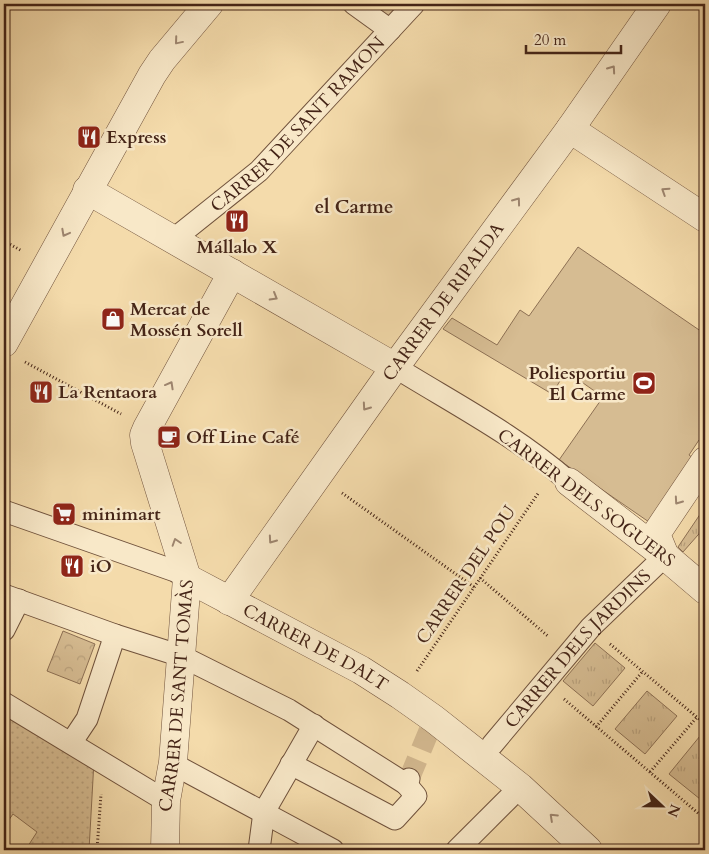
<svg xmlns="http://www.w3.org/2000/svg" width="709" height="854" viewBox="0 0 709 854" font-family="Cardo,serif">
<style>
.grass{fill:url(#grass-tufts);stroke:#8d7054}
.forest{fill:url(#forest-crowns);stroke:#8d7054}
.garden{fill:url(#garden-dots);stroke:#8d7054}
.pitch{fill:#d6bc92;stroke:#8d7054}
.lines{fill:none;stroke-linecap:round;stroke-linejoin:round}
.pedestrian-tunnel{stroke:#d1b68d;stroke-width:21;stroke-dasharray:21 11;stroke-linecap:butt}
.pedestrian-casing{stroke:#70523c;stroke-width:23}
.minor-casing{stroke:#70523c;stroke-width:29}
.path{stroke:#442417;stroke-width:3;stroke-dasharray:1 2.5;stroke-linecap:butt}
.pedestrian{stroke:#f8e8c8;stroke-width:21}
.minor{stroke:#f8e8c8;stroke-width:28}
.oneway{stroke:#9e8670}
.labels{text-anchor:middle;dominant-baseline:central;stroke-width:5;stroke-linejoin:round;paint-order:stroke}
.street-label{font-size:18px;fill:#442417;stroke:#f8e8c8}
.poi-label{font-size:18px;font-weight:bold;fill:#442417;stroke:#f8e8c8;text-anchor:start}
.neighbourhood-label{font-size:19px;font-weight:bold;fill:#442417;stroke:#f8e8c8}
</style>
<defs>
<pattern id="grass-tufts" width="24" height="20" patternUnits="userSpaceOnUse" patternTransform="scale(1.25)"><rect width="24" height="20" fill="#d6bc92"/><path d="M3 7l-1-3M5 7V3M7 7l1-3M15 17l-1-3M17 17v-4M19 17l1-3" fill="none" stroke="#b9a17d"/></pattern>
<pattern id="forest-crowns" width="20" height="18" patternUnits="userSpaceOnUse" patternTransform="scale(1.25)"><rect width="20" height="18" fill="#d6bc92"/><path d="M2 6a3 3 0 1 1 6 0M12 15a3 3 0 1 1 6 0" fill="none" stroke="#b9a17d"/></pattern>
<pattern id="garden-dots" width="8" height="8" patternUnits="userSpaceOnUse" patternTransform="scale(1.25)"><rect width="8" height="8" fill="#d6bc92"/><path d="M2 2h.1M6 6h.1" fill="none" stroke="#b9a17d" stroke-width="1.8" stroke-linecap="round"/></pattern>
</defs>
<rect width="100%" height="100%" fill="#f4dbab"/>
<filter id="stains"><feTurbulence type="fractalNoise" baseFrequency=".004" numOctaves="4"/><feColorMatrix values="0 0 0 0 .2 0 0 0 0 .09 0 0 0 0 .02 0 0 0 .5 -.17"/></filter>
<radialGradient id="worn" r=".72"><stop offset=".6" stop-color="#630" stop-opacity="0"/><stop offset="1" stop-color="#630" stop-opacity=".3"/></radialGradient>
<!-- grass -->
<g class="grass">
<path d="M365 4H404L390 18Z"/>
<path d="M705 507V527L683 552 678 547Z"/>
<path d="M595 643 625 668 593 706 563 681Z"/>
<path d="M647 691 677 716 645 754 615 729Z"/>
<path d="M700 736 705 740V792L700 799 669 774Z"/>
</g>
<!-- forest -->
<path class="forest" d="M63 631 95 644 80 684 47 671Z"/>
<!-- garden -->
<path class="garden" d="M4 707 94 761 89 850H34L28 846 37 832 13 814 4 827Z"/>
<!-- pitch -->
<path class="pitch" d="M578 247 705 334V440L704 442 699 440 689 455 693 458 649 522 559 460 603 397 566 371 552 394 443 329 452 318 497 345 520 310 529 316Z"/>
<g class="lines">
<!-- pedestrian-tunnel -->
<path class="pedestrian-tunnel" d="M409 779 429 731"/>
<!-- pedestrian casing -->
<g class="pedestrian-casing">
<g id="pedestrian">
<path d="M354 4 390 30"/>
<path id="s1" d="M174 239 259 171 414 4"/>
<path d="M395 367C453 403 517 436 569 482"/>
<path d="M4 511 175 571 187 578"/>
<path d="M4 595 115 635 181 656 289 710 406 784 409 779"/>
<path d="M4 630 19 600"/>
<path d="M4 703 166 801"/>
<path d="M71 743 87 719 115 635"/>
<path id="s2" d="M492 745 591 627 665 556"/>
<path d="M173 764 333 850"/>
<path d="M291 764 395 819 416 796 406 784"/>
<path d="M259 850 264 812 314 725"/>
<path d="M457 850 520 787"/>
</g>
</g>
<!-- minor casing -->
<g class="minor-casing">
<g id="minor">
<path d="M570 129 705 218"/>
<path d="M87 190 395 367"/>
<path d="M4 343 152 75 162 60 209 4"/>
<path d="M569 482 665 556 705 590"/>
<path d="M665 556 656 534 705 461"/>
<path id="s3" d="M187 578 361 670 400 695 434 719 520 787 588 850"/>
<path id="s4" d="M229 601 395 367 570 129 657 4"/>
<path id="s5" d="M165 850 166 801 173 762 187 578 145 443 144 435 147 428 232 273"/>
</g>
</g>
<!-- path -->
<g class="path">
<path d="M4 241 22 251"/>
<path d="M25 362 121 414"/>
<path d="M342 493 474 587"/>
<path d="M480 578 549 637"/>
<path d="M610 644 705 724"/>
<path d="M417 671 539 492"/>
<path d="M564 699 705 819"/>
<path d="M596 727 643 671"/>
<path d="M650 772 697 717"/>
<path d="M97 850 101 794"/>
</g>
<!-- pedestrian -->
<use href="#pedestrian" class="pedestrian"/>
<!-- minor -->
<use href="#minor" class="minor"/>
</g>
<!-- one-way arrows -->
<defs><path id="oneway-chevron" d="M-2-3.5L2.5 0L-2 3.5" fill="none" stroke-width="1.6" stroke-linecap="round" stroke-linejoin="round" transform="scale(1.25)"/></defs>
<g class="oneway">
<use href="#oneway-chevron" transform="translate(178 41) rotate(130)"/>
<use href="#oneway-chevron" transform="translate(612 69) rotate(-55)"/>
<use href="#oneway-chevron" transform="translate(665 191) rotate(-147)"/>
<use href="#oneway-chevron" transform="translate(517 201) rotate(-54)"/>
<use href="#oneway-chevron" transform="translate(65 233) rotate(118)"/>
<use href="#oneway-chevron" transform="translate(274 297) rotate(30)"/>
<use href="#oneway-chevron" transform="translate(170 385) rotate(-61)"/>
<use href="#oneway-chevron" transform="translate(366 407) rotate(125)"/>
<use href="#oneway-chevron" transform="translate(678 501) rotate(125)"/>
<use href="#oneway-chevron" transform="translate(272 540) rotate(125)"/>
<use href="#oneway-chevron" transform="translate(176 542) rotate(-108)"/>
<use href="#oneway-chevron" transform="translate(553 817) rotate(-137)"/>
</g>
<!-- icons -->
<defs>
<g id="restaurant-square" transform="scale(1.25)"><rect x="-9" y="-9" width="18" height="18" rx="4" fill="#8f2418" stroke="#f8e8c8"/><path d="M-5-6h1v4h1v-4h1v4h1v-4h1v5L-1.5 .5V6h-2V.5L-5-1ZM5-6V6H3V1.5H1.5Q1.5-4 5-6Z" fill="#fff"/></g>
<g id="shop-square" transform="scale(1.25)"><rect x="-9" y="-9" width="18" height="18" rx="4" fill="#8f2418" stroke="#f8e8c8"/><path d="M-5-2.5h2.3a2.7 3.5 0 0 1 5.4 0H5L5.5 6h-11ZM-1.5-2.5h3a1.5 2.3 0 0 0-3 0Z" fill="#fff"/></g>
<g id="stadium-square" transform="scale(1.25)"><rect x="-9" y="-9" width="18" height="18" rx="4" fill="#8f2418" stroke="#f8e8c8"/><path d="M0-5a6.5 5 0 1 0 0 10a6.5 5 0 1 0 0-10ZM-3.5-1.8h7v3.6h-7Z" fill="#fff"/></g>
<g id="cafe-square" transform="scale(1.25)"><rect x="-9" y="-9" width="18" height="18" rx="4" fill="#8f2418" stroke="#f8e8c8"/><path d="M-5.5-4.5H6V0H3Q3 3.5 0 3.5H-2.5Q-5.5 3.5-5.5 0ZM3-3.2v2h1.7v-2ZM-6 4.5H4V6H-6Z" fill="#fff"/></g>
<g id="supermarket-square" transform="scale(1.25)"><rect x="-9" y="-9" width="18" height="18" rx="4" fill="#8f2418" stroke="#f8e8c8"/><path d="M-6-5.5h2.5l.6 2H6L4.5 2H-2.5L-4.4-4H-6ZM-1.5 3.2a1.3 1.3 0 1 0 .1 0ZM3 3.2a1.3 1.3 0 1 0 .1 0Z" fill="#fff"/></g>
</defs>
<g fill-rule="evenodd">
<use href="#restaurant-square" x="89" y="137"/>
<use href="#restaurant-square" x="237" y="221"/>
<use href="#shop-square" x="113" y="319"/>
<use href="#stadium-square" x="644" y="383"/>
<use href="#restaurant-square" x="41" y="392"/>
<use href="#cafe-square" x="169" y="437"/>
<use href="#supermarket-square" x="64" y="514"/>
<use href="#restaurant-square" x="72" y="566"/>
</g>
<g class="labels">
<!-- street labels -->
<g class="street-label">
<text stroke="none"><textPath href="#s1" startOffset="169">CARRER DE SANT RAMON</textPath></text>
<text stroke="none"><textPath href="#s4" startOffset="368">CARRER DE RIPALDA</textPath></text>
<text transform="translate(586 498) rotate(37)">CARRER DELS SOGUERS</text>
<text transform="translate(466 575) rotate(-56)">CARRER DEL POU</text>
<text stroke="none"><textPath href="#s3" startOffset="146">CARRER DE DALT</textPath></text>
<text stroke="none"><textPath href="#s2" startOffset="129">CARRER DELS JARDINS</textPath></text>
<text stroke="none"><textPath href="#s5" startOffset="155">CARRER DE SANT TOMÀS</textPath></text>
</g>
<!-- poi labels -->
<g class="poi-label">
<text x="106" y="137">Express</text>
<text x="237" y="247" text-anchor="middle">Mállalo X</text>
<text x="130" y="309">Mercat de<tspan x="130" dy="21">Mossén Sorell</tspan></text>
<text x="626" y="373" text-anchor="end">Poliesportiu<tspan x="626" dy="21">El Carme</tspan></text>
<text x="58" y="392">La Rentaora</text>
<text x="186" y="437">Off Line Café</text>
<text x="82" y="514">minimart</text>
<text x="90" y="566">iO</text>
</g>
<!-- neighbourhood labels -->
<g class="neighbourhood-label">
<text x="354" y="207">el Carme</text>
</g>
</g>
<!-- margin -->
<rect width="709" height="854" fill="none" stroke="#f4dbab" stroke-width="20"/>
<rect x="5" y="5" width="699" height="844" fill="none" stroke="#442417" stroke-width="2.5"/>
<rect x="10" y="10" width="689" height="834" fill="none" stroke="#442417"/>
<!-- north arrow -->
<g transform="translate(662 806) rotate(112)" stroke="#f8e8c8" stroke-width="4" paint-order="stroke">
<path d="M0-4L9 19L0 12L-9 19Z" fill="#442417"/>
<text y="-8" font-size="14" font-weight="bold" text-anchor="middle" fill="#442417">N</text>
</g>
<!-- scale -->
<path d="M526 45v8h95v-8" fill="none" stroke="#442417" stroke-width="2.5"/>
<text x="534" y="45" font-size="15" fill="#442417" stroke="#f8e8c8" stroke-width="4" paint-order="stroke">20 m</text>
<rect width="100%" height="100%" filter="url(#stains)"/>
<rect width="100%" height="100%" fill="url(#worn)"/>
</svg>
